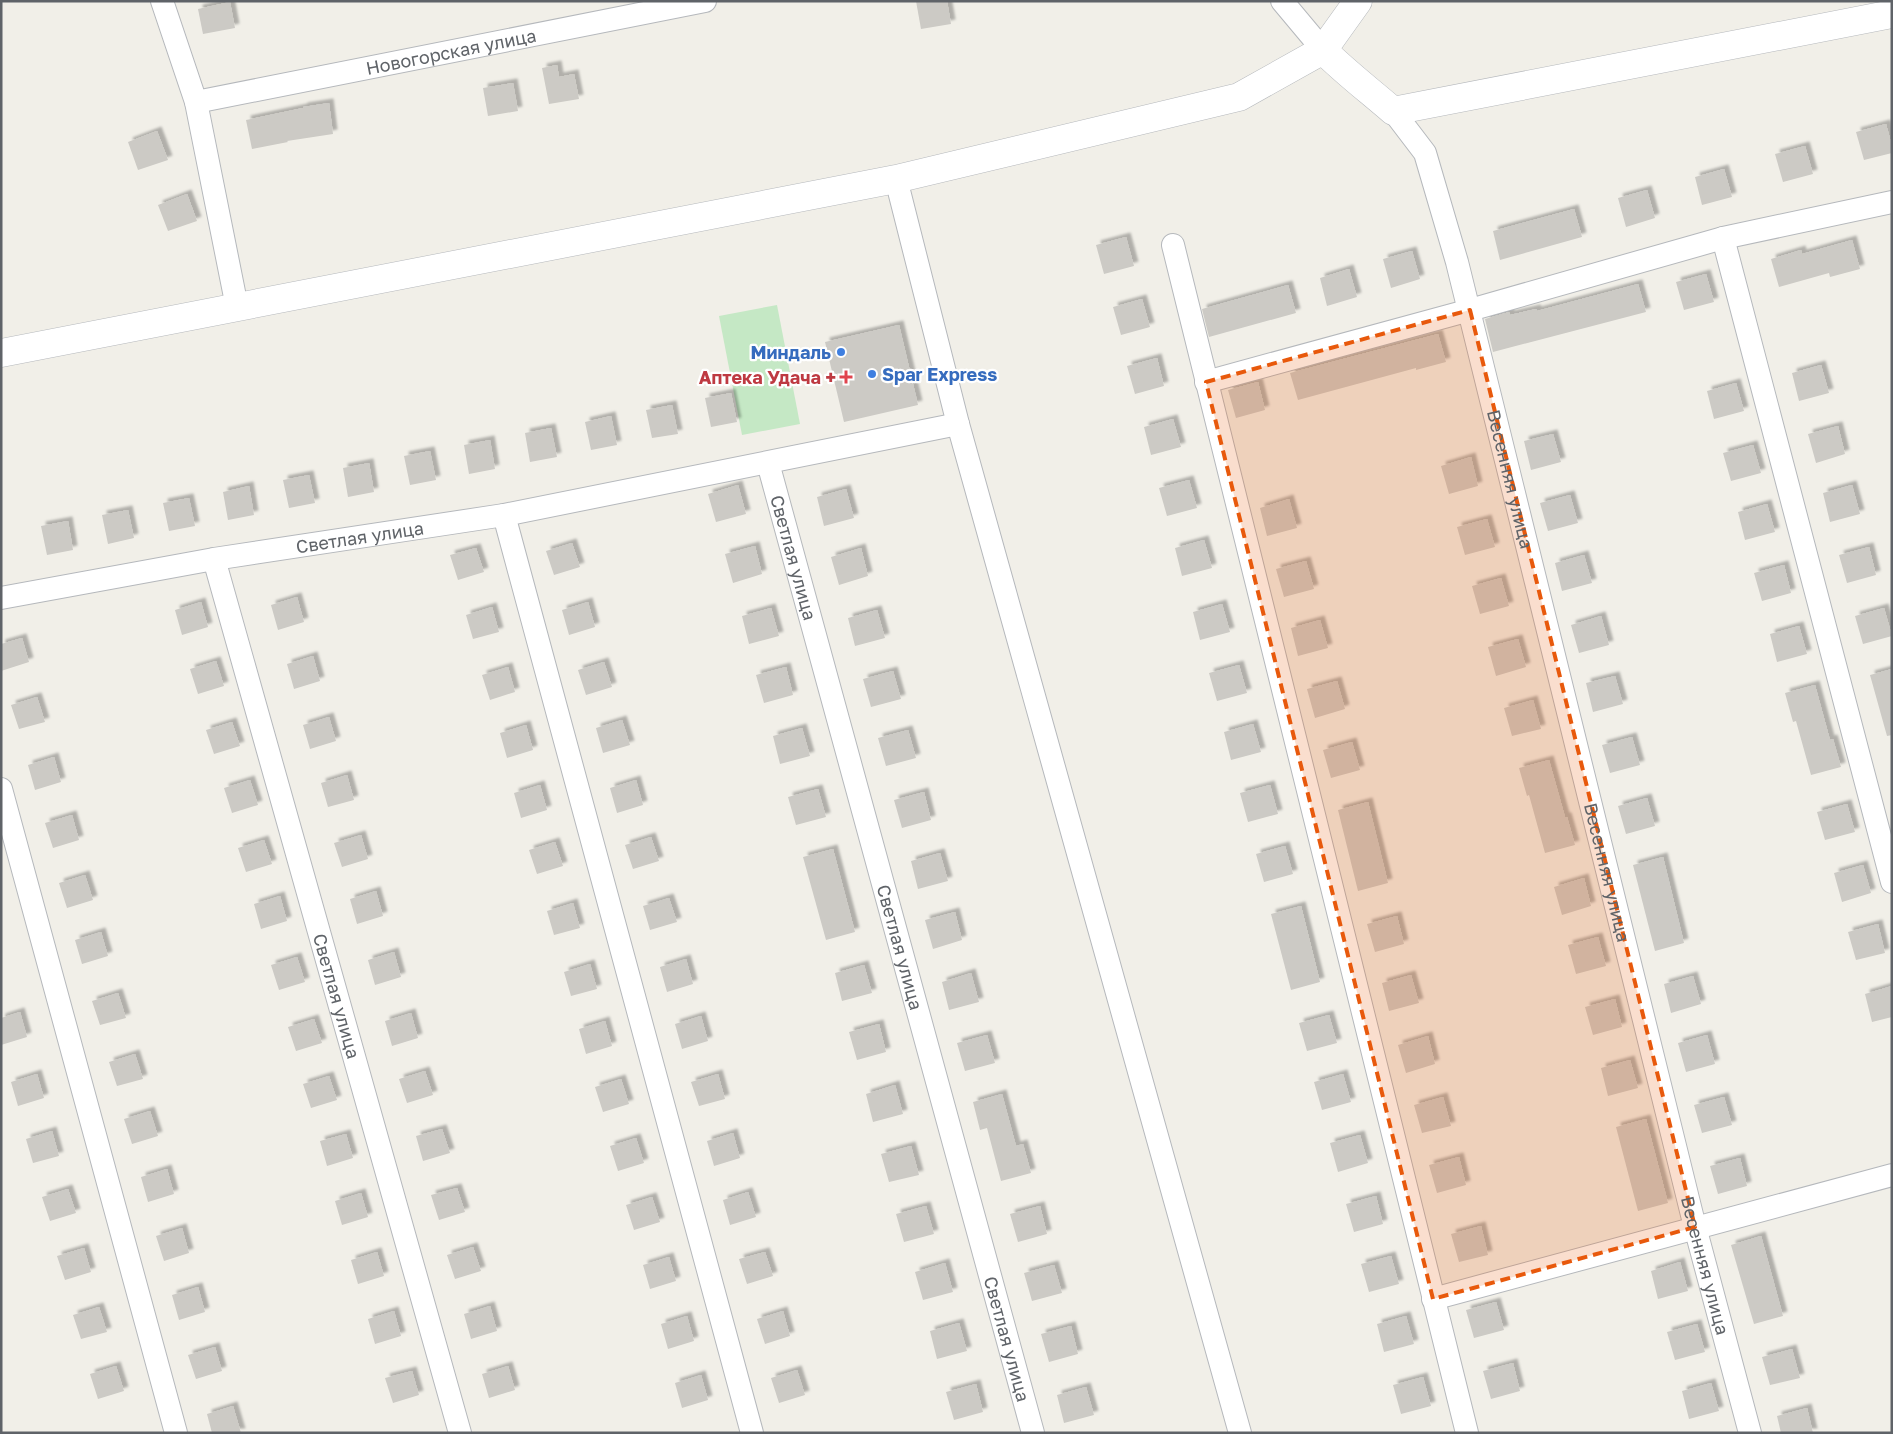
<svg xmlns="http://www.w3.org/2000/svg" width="1893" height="1434" viewBox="0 0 1893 1434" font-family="'Golos Text',sans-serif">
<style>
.green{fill:#c5e8c5}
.building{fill:#cccac5;filter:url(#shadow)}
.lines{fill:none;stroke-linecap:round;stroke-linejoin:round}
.minor-casing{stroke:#b5b8bc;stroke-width:24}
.tertiary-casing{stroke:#b5b8bc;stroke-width:29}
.minor{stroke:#fff;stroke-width:22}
.tertiary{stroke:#fff;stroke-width:28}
.marked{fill:#e8590c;fill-opacity:0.2;stroke:#e8590c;stroke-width:4;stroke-dasharray:10 6;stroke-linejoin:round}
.shop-dot{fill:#3f7fe0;stroke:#fff;stroke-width:2}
.health-dot{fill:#e0444e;stroke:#fff;stroke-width:2}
.labels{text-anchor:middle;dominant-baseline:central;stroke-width:4.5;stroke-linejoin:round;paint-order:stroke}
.street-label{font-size:18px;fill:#5f6368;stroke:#fff}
.shop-label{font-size:18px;font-weight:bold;fill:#366cbe;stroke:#fff;text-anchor:end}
.health-label{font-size:18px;font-weight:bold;fill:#be3a42;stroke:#fff;text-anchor:end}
</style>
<defs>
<filter id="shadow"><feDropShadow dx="4.5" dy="-4.5" stdDeviation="1" flood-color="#0004"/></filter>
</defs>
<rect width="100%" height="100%" fill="#f1efe8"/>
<!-- green -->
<path class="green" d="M777 305 800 424 742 435 719 316Z"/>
<!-- building -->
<g class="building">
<path d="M916 1H947L951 24 921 29Z"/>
<path d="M230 2 235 28 203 34 198 9Z"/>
<path d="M557 65 559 77 574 74 579 99 549 104 542 68Z"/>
<path d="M513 83 518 111 488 116 483 88Z"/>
<path d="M329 103 333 134 287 141 288 142 252 149 246 120 303 108V107Z"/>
<path d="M1886 124 1892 146V153L1864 160 1856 132Z"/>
<path d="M157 131 168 160 138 170 128 142Z"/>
<path d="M1805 146 1813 174 1783 182 1775 154Z"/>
<path d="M1724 169 1732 197 1702 205 1695 177Z"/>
<path d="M1647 190 1655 218 1626 227 1618 198Z"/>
<path d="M187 194 197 221 168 231 158 205Z"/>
<path d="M1574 209 1582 237 1500 260 1493 231Z"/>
<path d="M1126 237 1134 266 1104 274 1096 245Z"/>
<path d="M1852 240 1860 269 1830 277 1829 273 1779 287 1771 259 1801 250 1802 254Z"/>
<path d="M1412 251 1420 279 1391 288 1383 259Z"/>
<path d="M1349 269 1357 297 1327 306 1320 278Z"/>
<path d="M1706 274 1714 302 1684 310 1676 282Z"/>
<path d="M1638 284 1646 312 1493 352 1485 319 1509 312 1510 315 1536 309 1537 311Z"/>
<path d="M1288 285 1296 313 1209 337 1202 309Z"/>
<path d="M1142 299 1150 327 1121 335 1113 307Z"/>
<path d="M899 325 918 405 844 422 825 342Z"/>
<path d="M1438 334 1446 362 1416 370V368L1298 400 1290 373Z"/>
<path d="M1157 358 1164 386 1135 394 1127 366Z"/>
<path d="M1821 365 1829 393 1799 401 1792 373Z"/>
<path d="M1258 382 1265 410 1236 418 1228 390Z"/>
<path d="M1736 383 1744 411 1714 419 1707 391Z"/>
<path d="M731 393 737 422 711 427 705 398Z"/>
<path d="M672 405 678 434 652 438 646 410Z"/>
<path d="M611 416 617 445 591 450 585 422Z"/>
<path d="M1173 419 1181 447 1151 455 1144 427Z"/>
<path d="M1838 426 1845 454 1816 463 1808 434Z"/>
<path d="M551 428 557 457 530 462 525 433Z"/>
<path d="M1553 434 1561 462 1531 470 1524 441Z"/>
<path d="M490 440 495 469 469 474 464 445Z"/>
<path d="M1753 445 1761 473 1731 481 1723 453Z"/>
<path d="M430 451 436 480 410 485 404 456Z"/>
<path d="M1471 457 1478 486 1449 494 1441 466Z"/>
<path d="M369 463 374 492 348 497 343 468Z"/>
<path d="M309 475 315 503 289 508 283 480Z"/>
<path d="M1189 480 1197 508 1167 516 1159 488Z"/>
<path d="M738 485 746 514 716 522 708 494Z"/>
<path d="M1852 485 1860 514 1830 522 1823 493Z"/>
<path d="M249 486 254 515 228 520 223 492Z"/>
<path d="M846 489 854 518 824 526 817 497Z"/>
<path d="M1570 495 1578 523 1548 531 1540 503Z"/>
<path d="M189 498 195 526 169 531 163 503Z"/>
<path d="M1289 499 1297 528 1267 536 1260 508Z"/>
<path d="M1767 504 1775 532 1745 540 1738 512Z"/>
<path d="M128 510 134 538 108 544 102 515Z"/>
<path d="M1487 519 1495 547 1465 555 1457 527Z"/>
<path d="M68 521 73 550 47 555 41 526Z"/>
<path d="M1204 540 1212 568 1182 576 1175 548Z"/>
<path d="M572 543 580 567 554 575 546 551Z"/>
<path d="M755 546 762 574 733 583 725 554Z"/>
<path d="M1869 547 1876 575 1847 583 1839 555Z"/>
<path d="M476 548 484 572 458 580 450 555Z"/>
<path d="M861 548 868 576 839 585 831 557Z"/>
<path d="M1584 555 1592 583 1562 591 1555 563Z"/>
<path d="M1306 561 1314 589 1284 597 1276 569Z"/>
<path d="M1784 565 1791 593 1762 601 1754 573Z"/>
<path d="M1501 578 1509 606 1480 614 1472 586Z"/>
<path d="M297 597 304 622 278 630 271 605Z"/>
<path d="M201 602 208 627 182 635 175 610Z"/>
<path d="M588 602 595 627 569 635 562 610Z"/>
<path d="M1222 604 1230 632 1200 640 1193 612Z"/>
<path d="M492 607 499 632 473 639 466 615Z"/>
<path d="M771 608 779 636 749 644 742 616Z"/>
<path d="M1884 608 1892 636 1863 644 1855 616Z"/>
<path d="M877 610 885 638 855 646 848 618Z"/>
<path d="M1601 616 1609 645 1579 653 1571 625Z"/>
<path d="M1320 620 1328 648 1298 656 1291 628Z"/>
<path d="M1799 626 1807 654 1777 662 1770 634Z"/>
<path d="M22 638 29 662 1 671V644Z"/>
<path d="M1518 639 1526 667 1496 676 1488 647Z"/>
<path d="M313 656 320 681 294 689 287 664Z"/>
<path d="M216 661 224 686 198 694 190 669Z"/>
<path d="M604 662 612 687 586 695 578 670Z"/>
<path d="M1239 665 1247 693 1217 701 1209 673Z"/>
<path d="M508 667 515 692 490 700 482 675Z"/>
<path d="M786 667 793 695 764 703 756 675Z"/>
<path d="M1892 669V735L1887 736 1870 675Z"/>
<path d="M893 671 901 699 871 707 863 679Z"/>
<path d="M1615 676 1623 704 1593 712 1586 683Z"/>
<path d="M1337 681 1345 709 1315 718 1307 689Z"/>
<path d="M1815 685 1830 740 1833 739 1841 767 1811 775 1796 721 1793 722 1785 693Z"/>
<path d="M37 697 45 722 19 729 11 705Z"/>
<path d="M1533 700 1541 729 1512 736 1504 708Z"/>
<path d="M329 717 336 741 310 749 303 725Z"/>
<path d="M622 720 630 745 603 753 596 728Z"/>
<path d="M232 722 240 746 214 754 206 730Z"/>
<path d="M1253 724 1261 752 1231 760 1224 732Z"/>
<path d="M526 725 533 750 507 758 500 733Z"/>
<path d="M802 728 810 756 780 764 773 736Z"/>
<path d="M908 730 916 758 886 766 878 738Z"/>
<path d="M1632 737 1640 765 1610 773 1602 745Z"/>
<path d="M1352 742 1360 770 1331 778 1323 750Z"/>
<path d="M54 757 61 782 35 790 28 765Z"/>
<path d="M1549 760 1565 817H1567L1575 845 1545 853 1529 795 1527 796 1519 768Z"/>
<path d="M347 775 354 800 328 807 321 783Z"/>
<path d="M250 780 258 805 232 813 224 788Z"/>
<path d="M636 780 643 805 617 813 610 788Z"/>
<path d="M540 785 547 810 521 818 514 793Z"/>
<path d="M1270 785 1278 814 1248 822 1240 793Z"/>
<path d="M818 789 826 817 796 825 788 797Z"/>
<path d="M924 792 931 820 902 828 894 800Z"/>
<path d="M1647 798 1655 826 1626 834 1618 806Z"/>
<path d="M1368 802 1388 883 1358 891 1338 810Z"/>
<path d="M1847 804 1855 832 1825 840 1817 812Z"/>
<path d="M72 815 79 840 53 848 45 823Z"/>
<path d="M361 835 368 859 342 867 334 843Z"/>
<path d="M651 837 659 861 633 869 625 845Z"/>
<path d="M264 840 272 864 246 872 238 848Z"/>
<path d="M555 842 563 866 537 874 529 850Z"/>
<path d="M1285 846 1293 874 1264 882 1256 854Z"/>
<path d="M833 849 855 932 826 940 803 857Z"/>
<path d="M940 853 948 881 918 889 911 861Z"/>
<path d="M1663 857 1684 943 1655 951 1633 865Z"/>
<path d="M1863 865 1871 893 1842 902 1834 873Z"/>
<path d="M85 875 93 900 67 908 59 883Z"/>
<path d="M1584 878 1591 906 1562 915 1554 887Z"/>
<path d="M376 891 383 916 357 924 350 899Z"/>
<path d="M280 896 287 921 261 929 254 904Z"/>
<path d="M669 898 677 922 650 930 643 906Z"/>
<path d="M573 903 580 928 554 935 547 911Z"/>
<path d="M1301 906 1320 982 1291 990 1271 914Z"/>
<path d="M955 912 962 940 933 949 925 920Z"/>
<path d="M1397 916 1404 944 1375 952 1367 924Z"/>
<path d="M1878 924 1885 953 1856 960 1848 932Z"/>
<path d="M101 932 108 956 82 964 75 940Z"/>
<path d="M1598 937 1606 966 1576 974 1568 945Z"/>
<path d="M394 952 401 977 375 985 368 960Z"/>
<path d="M297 957 305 982 279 990 271 965Z"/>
<path d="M686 959 693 984 667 992 660 967Z"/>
<path d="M590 964 597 989 571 996 564 972Z"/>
<path d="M864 965 872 993 842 1001 835 973Z"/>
<path d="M971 973 979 1002 949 1010 942 982Z"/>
<path d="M1411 975 1419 1003 1389 1011 1382 983Z"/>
<path d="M1693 976 1701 1004 1671 1013 1664 984Z"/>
<path d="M1892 986V1017L1872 1022 1865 994Z"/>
<path d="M118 993 126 1018 100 1025 92 1001Z"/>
<path d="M1615 999 1622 1027 1593 1035 1585 1007Z"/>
<path d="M20 1012 27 1037 1 1045V1018Z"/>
<path d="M411 1013 418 1038 392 1046 385 1021Z"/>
<path d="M1329 1015 1337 1043 1307 1051 1299 1023Z"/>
<path d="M701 1016 708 1041 682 1049 675 1024Z"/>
<path d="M314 1019 322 1043 296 1051 288 1027Z"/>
<path d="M605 1021 612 1046 586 1054 579 1029Z"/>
<path d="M879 1024 886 1052 857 1060 849 1032Z"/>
<path d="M987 1035 995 1063 965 1071 957 1043Z"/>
<path d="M1707 1035 1715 1064 1686 1072 1678 1043Z"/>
<path d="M1428 1036 1435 1064 1406 1073 1398 1045Z"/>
<path d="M135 1054 143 1079 117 1086 109 1062Z"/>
<path d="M1630 1060 1638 1088 1608 1096 1601 1068Z"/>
<path d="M425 1071 433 1095 407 1103 399 1079Z"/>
<path d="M37 1074 44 1098 18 1106 11 1082Z"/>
<path d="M718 1074 725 1099 699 1106 691 1082Z"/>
<path d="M1343 1074 1351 1102 1322 1110 1314 1082Z"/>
<path d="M329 1076 337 1100 311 1108 303 1084Z"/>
<path d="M621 1079 629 1104 603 1112 595 1087Z"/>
<path d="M895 1085 903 1114 873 1122 866 1094Z"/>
<path d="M1002 1094 1016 1146 1023 1144 1031 1173 1001 1181 987 1128 980 1130 973 1102Z"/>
<path d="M1443 1097 1451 1126 1422 1133 1414 1105Z"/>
<path d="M1724 1097 1732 1125 1702 1133 1694 1105Z"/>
<path d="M150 1111 158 1136 132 1144 124 1119Z"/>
<path d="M1646 1119 1668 1203 1638 1211 1616 1127Z"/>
<path d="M442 1129 450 1153 423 1161 416 1136Z"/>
<path d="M52 1131 59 1156 33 1163 26 1139Z"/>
<path d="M733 1133 740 1158 714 1166 707 1141Z"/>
<path d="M346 1134 353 1158 327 1166 320 1141Z"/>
<path d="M1360 1135 1368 1163 1338 1172 1330 1143Z"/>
<path d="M636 1138 644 1163 618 1171 610 1146Z"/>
<path d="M911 1146 919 1175 889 1182 881 1154Z"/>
<path d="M1459 1157 1466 1185 1437 1193 1429 1165Z"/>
<path d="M1740 1158 1747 1186 1718 1194 1710 1166Z"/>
<path d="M167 1169 174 1194 148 1202 141 1177Z"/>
<path d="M457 1188 465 1212 439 1220 431 1195Z"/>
<path d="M68 1189 76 1213 50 1221 42 1197Z"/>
<path d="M748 1192 756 1217 730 1225 723 1200Z"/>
<path d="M361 1193 368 1217 342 1225 335 1201Z"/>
<path d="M1376 1196 1383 1224 1354 1232 1346 1204Z"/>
<path d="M652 1197 660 1222 634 1230 626 1205Z"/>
<path d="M926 1206 934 1234 904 1242 896 1214Z"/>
<path d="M1040 1206 1047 1234 1018 1242 1010 1214Z"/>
<path d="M1481 1226 1488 1255 1459 1262 1451 1234Z"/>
<path d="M182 1228 189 1253 164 1261 156 1236Z"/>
<path d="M1761 1236 1783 1316 1754 1324 1731 1245Z"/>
<path d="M473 1247 481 1271 455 1279 447 1255Z"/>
<path d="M84 1248 91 1272 65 1280 57 1256Z"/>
<path d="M377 1252 384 1276 358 1284 351 1260Z"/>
<path d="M765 1252 773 1276 747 1284 739 1259Z"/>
<path d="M1391 1256 1399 1284 1369 1292 1361 1264Z"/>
<path d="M669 1257 676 1281 650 1289 643 1265Z"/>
<path d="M1680 1262 1688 1291 1658 1299 1651 1271Z"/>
<path d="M945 1263 953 1292 923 1300 915 1272Z"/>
<path d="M1054 1265 1062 1293 1032 1301 1024 1273Z"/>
<path d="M198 1287 205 1312 179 1320 172 1295Z"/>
<path d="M1496 1302 1504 1330 1474 1338 1466 1310Z"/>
<path d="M490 1306 497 1331 471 1339 464 1314Z"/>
<path d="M99 1307 107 1332 81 1339 73 1315Z"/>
<path d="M394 1311 401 1336 375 1344 368 1319Z"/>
<path d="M783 1311 790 1336 765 1344 757 1319Z"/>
<path d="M687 1316 694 1341 668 1349 661 1324Z"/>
<path d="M1406 1316 1414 1344 1384 1352 1377 1324Z"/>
<path d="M959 1323 967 1351 937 1359 930 1331Z"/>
<path d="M1697 1324 1705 1352 1675 1360 1667 1332Z"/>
<path d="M1071 1326 1078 1354 1049 1362 1041 1334Z"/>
<path d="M215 1347 222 1371 196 1379 188 1355Z"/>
<path d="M1792 1349 1800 1378 1770 1385 1762 1357Z"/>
<path d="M1513 1363 1520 1391 1491 1399 1483 1371Z"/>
<path d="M116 1366 124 1391 98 1399 90 1374Z"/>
<path d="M508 1366 515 1390 489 1398 482 1374Z"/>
<path d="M797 1370 805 1395 779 1403 771 1378Z"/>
<path d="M412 1371 419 1395 393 1403 385 1378Z"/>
<path d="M701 1375 708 1400 682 1408 675 1383Z"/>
<path d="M1423 1377 1431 1406 1401 1414 1393 1385Z"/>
<path d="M1711 1383 1719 1411 1689 1419 1682 1391Z"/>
<path d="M976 1384 983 1412 954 1420 946 1392Z"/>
<path d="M1086 1387 1094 1415 1064 1423 1057 1395Z"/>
<path d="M233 1406 241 1433H212L207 1414Z"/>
<path d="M1807 1408 1813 1433H1781L1777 1416Z"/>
</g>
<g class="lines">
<!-- minor casing -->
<g class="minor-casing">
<g id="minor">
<path d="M162 1 196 102 237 307"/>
<path d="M1282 1 1323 50"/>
<path id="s1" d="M196 102 705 1"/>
<path id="s2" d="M1393 111 1425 153 1457 262 1695 1227 1750 1433"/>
<path d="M896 179 958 424 1240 1433"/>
<path d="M1723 238 1892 882"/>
<path d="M1173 245 1467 1433"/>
<path d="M1206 382 1470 310 1723 238 1892 202"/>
<path id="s3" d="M768 463 1033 1433"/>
<path d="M504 515 752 1433"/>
<path id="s4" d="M214 559 460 1433"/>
<path id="s5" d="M1 598 214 559 504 515 958 424"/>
<path d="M1 789 176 1433"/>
<path d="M1433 1299 1892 1175"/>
</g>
</g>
<!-- tertiary casing -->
<g class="tertiary-casing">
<g id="tertiary">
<path d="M1323 50C1345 72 1370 91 1393 111L1892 14"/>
<path d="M1 353 896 179 1239 97 1323 50 1358 1"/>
</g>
</g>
<!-- minor -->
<use href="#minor" class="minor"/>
<!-- tertiary -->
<use href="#tertiary" class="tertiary"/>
</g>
<!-- marked area -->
<path class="marked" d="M1470 310 1695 1227 1433 1299 1206 382Z"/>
<!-- markers -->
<g class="shop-dot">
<circle cx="841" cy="352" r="5"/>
<circle cx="872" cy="374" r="5"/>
</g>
<path class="health-dot" d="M843.5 369.5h5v5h5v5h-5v5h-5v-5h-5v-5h5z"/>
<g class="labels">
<!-- street labels -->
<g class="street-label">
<text stroke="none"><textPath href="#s1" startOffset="260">Новогорская улица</textPath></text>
<text stroke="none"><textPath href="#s2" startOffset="390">Весенняя улица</textPath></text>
<text stroke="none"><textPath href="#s5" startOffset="364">Светлая улица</textPath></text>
<text stroke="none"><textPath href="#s3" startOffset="98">Светлая улица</textPath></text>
<text stroke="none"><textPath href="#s2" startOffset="795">Весенняя улица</textPath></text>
<text stroke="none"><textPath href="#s3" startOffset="502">Светлая улица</textPath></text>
<text stroke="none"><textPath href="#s4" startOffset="454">Светлая улица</textPath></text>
<text stroke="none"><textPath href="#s2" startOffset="1200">Весенняя улица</textPath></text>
<text stroke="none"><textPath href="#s3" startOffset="908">Светлая улица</textPath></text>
</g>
<!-- shop labels -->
<g class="shop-label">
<text x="831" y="352">Миндаль</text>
<text x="882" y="374" text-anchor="start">Spar Express</text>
</g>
<!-- health labels -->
<g class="health-label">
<text x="836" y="377">Аптека Удача +</text>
</g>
</g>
<!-- border -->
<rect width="1893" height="1434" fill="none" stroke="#5f6368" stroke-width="5"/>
</svg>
